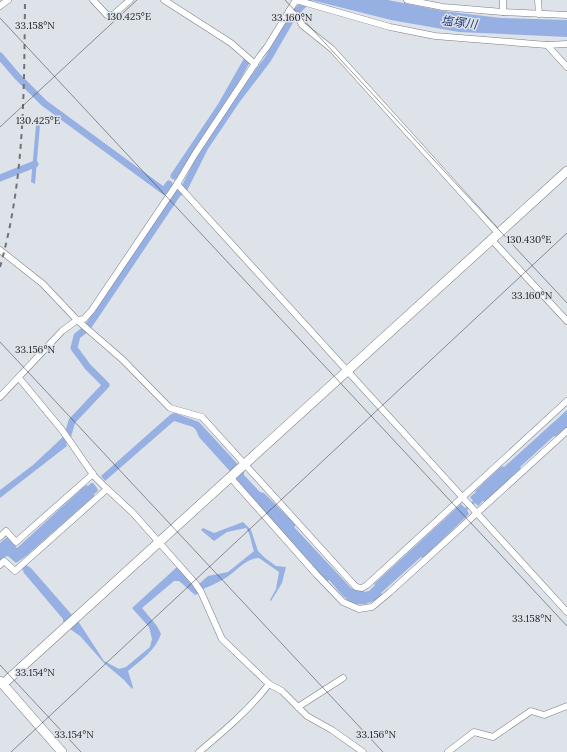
<svg xmlns="http://www.w3.org/2000/svg" width="567" height="752" viewBox="0 0 567 752" font-family="Lora,'Noto Sans JP',serif">
<style>
.water{fill:#97b0e4}
.lines{fill:none;stroke-linecap:round;stroke-linejoin:round}
.canal{stroke:#97b0e4;stroke-width:7}
.street-casing{stroke:#7a7d84;stroke-width:7}
.secondary-casing{stroke:#7a7d84;stroke-width:10}
.street{stroke:#fff;stroke-width:6}
.secondary{stroke:#fff;stroke-width:9}
.rail{stroke:#717378;stroke-width:2;stroke-dasharray:5 5;stroke-linecap:butt}
.ticks{fill:none;stroke:#1f2023;stroke-width:1;stroke-opacity:0.45}
.labels{text-anchor:middle;dominant-baseline:central;stroke-width:3;stroke-linejoin:round;paint-order:stroke}
.water-label{font-size:12px;font-style:italic;fill:#233e7d;stroke:#dee2e9}
.ticks-label{font-size:10px;text-anchor:middle;fill:#1f2023;stroke:#dee2e9;stroke-width:3;stroke-linejoin:round;paint-order:stroke}
</style>
<rect width="100%" height="100%" fill="#dee2e9"/>
<!-- water -->
<g class="water">
<path d="M311 0H388L443 11 501 18 567 20V37L459 32 391 20Z"/>
<path d="M36 125H40L35 184 31 182Z"/>
<path d="M567 410V427L556 437 554 436 520 467 521 469 485 501H483L478 506 475 503 467 510 469 514 423 558 421 557 381 593 382 595C372 604 359 608 346 600L347 599 343 596 329 580 327 582 239 484 236 478 199 437 196 430 193 427 174 421 105 481 101 476 171 414 175 413 199 422 244 471V475L260 492 264 493 296 525 294 527 351 588 358 591H363L364 592 369 591 375 585 374 584 461 504 465 508 473 501 470 497 476 492 475 491 502 466 504 467Z"/>
<path d="M63 437 67 446 0 498V490L33 465Z"/>
<path d="M91 483H93L97 488 98 491 94 494V496L26 556 16 563 8 556 4 557 0 560V543L7 537 17 548 86 485 88 486Z"/>
<path d="M243 522 251 530 258 551 265 558 276 566 286 567 282 583 271 601 270 600 276 589 279 572 259 558C245 558 235 573 224 579 217 583 210 586 203 589L199 584 208 576 228 572 254 551C251 544 251 534 246 528L227 532 214 541 201 530 203 528 214 533Z"/>
<path d="M26 565 31 568 72 615 65 623 63 621V619L24 573 22 568Z"/>
<path d="M177 567 192 583 200 593 195 595 179 581H174L142 608 157 626 161 634C155 651 141 660 128 671L133 687 132 689 124 680 104 663 80 636 70 629 78 621 104 661 119 669 126 667 150 647 152 639 149 627 132 608Z"/>
</g>
<g class="lines">
<!-- canal -->
<g class="canal">
<path d="M0 56 17 76 44 103 164 191 169 184"/>
<path d="M174 176 221 106 246 62"/>
<path d="M0 178 35 164"/>
<path d="M63 442 67 438 72 421 106 385 88 367 74 348 77 336 87 328 178 193 183 191 205 147 236 101 268 59 294 14 308 0"/>
</g>
<!-- street casing -->
<g class="street-casing">
<g id="street">
<path d="M93 0 107 15H113L130 0"/>
<path d="M164 0 231 43 255 64"/>
<path d="M296 0 390 27 435 36 547 45 567 44"/>
<path d="M407 0 443 7 503 12 567 15"/>
<path d="M503 0V12"/>
<path d="M538 0 539 14"/>
<path d="M0 6 8 0"/>
<path d="M289 11 297 15 302 25 332 49 498 233"/>
<path d="M547 45 567 67"/>
<path d="M177 184 567 612"/>
<path d="M491 239 567 321"/>
<path d="M0 250 43 284 77 320 123 360 170 408 202 417 356 587 362 588 367 585 567 401"/>
<path d="M19 378 62 430 94 476 105 487 133 513 195 583 201 592 222 639 269 684 282 691 307 716 332 730 363 752"/>
<path d="M0 397 62 331 77 320 84 319 92 310 177 184 195 154 260 56 267 47 296 0"/>
<path d="M230 477 316 574 343 602 359 609 372 607 390 592 567 431"/>
<path d="M0 537 6 531 16 542 93 474"/>
<path d="M0 565 4 561 15 571 107 489"/>
<path d="M298 707 343 678"/>
<path d="M199 752C224 731 249 710 269 684"/>
<path d="M448 752 474 732 493 737 531 711 544 715 567 706"/>
</g>
</g>
<!-- secondary casing -->
<g class="secondary-casing">
<g id="secondary">
<path d="M0 681 62 752"/>
<path d="M3 684 567 171"/>
</g>
</g>
<!-- street -->
<use href="#street" class="street"/>
<!-- secondary -->
<use href="#secondary" class="secondary"/>
<!-- rail -->
<path class="rail" d="M0 267C25 179 24 91 25 0"/>
</g>
<!-- ticks -->
<path class="ticks" d="M285 0 567 303M0 18 567 626M0 127 137 0M0 342 383 752M0 665 81 752M11 752 567 233"/>
<g class="labels">
<!-- water labels -->
<g class="water-label">
<text transform="translate(459 22) rotate(7)">塩塚川</text>
</g>
</g>
<g class="ticks-label">
<text x="129" y="20">130.425°E</text>
<text x="292" y="21">33.160°N</text>
<text x="35" y="29">33.158°N</text>
<text x="38" y="124">130.425°E</text>
<text x="529" y="243">130.430°E</text>
<text x="532" y="299">33.160°N</text>
<text x="35" y="353">33.156°N</text>
<text x="532" y="622">33.158°N</text>
<text x="35" y="676">33.154°N</text>
<text x="74" y="738">33.154°N</text>
<text x="376" y="738">33.156°N</text>
</g>
</svg>
